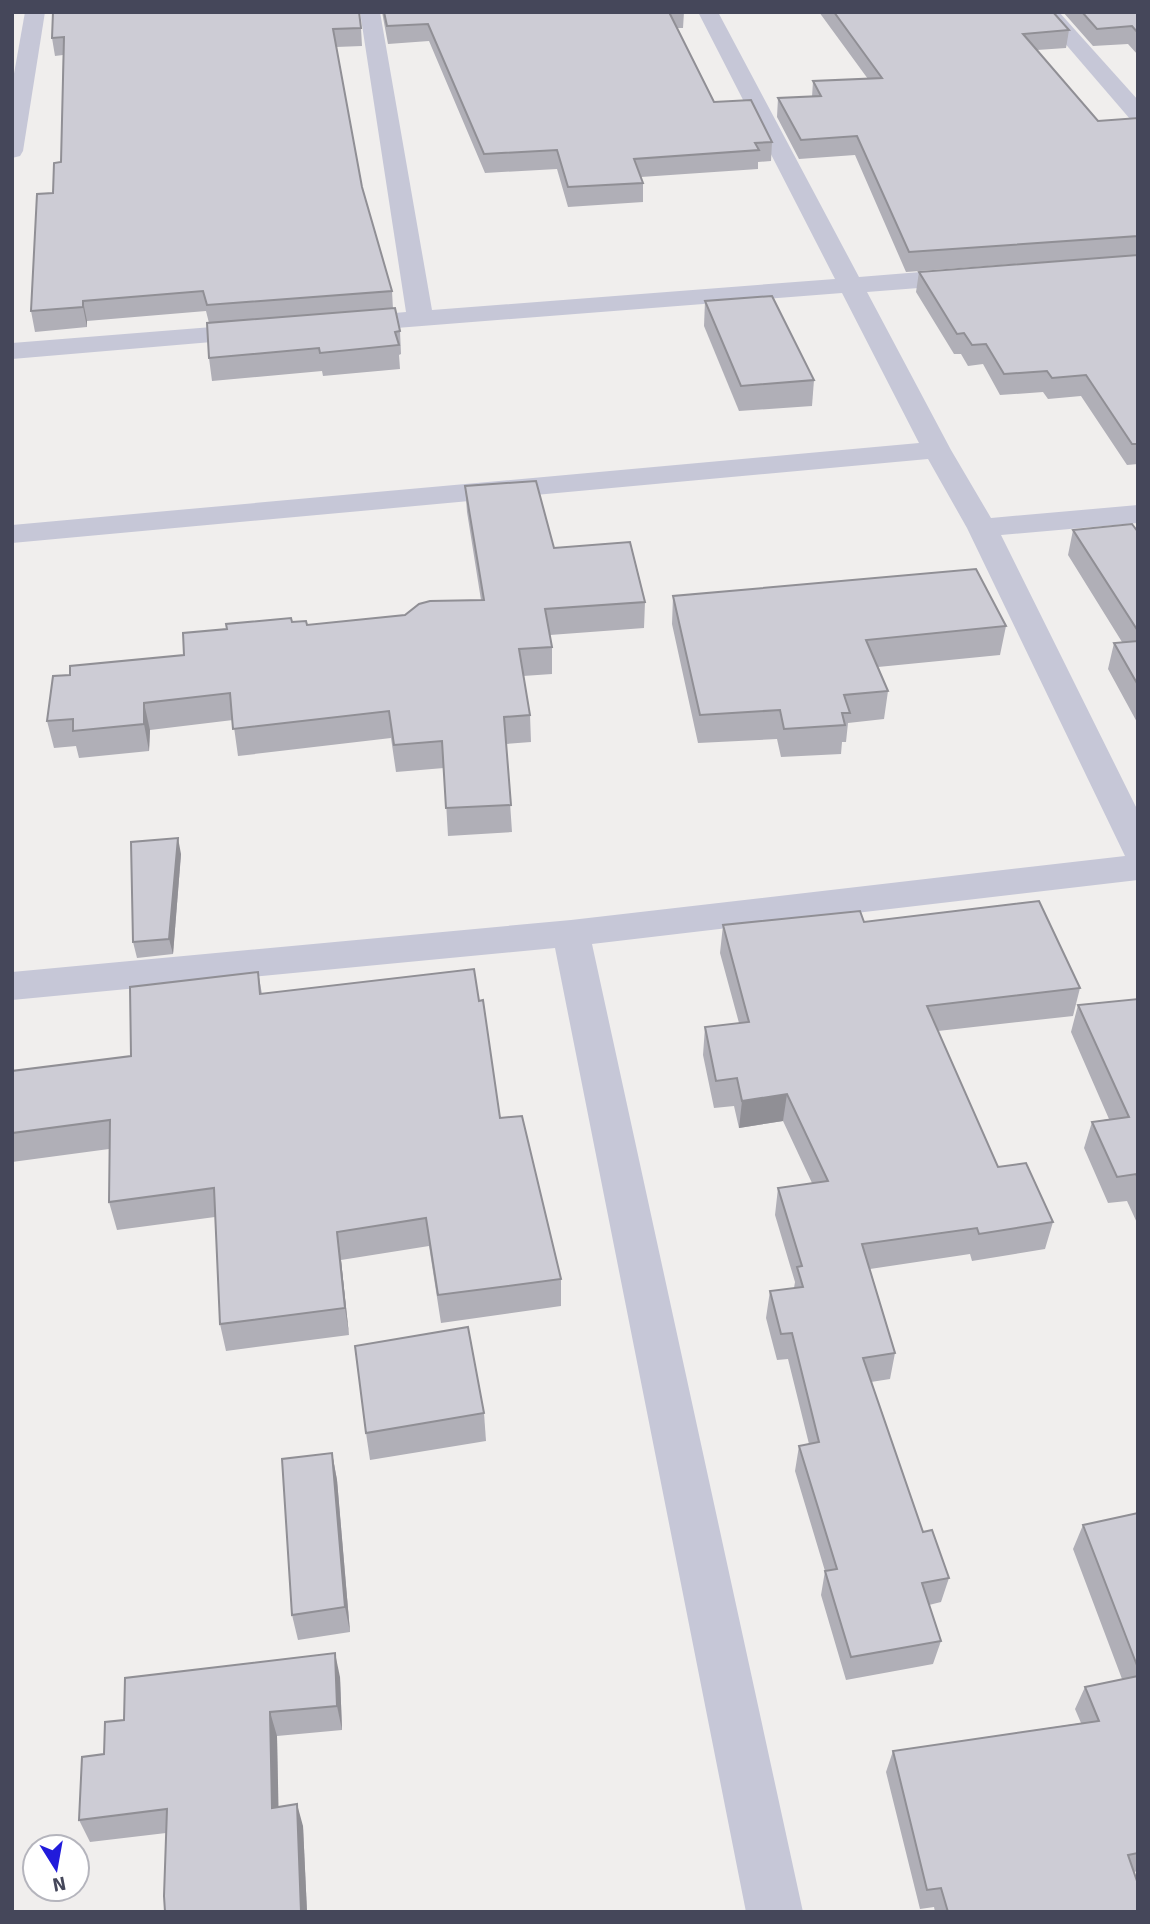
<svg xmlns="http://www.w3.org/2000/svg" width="1150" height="1924" viewBox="0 0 1150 1924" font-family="Signika,sans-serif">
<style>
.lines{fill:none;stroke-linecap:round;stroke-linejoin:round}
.minor{fill:#c6c7d7;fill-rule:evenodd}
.wall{fill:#b0afb7}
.shaded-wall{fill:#908f95}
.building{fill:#cdccd5;stroke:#908f95;stroke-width:2}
</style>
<rect width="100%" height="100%" fill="#f0eeed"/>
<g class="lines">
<!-- minor -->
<g class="minor">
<path d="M25 12H45L23 151 20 156 12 158V85Z"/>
<path d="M360 12H380L432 310 835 279 698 12H718L859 277 970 268 979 271 983 276 979 281 970 284 867 292 951 450 991 518 1138 505V523L1001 535 1138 811V880L592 944 803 1912H746L555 948 12 1000V972L571 920 1125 856 967 528 928 459 12 543V525L919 443 842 293 346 332 337 330 333 324 337 318 406 312Z"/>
<path d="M1038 12H1059L1138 100V121L1130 119Z"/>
<path d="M261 323 270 325 274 331 270 337 12 359V343Z"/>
</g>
</g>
<!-- wall -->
<g class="wall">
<path d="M382 12H684L683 28H677L714 102 772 142 771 161 758 162V169L641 177 643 183V202L568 207 557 169 485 173 429 41 388 44Z"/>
<path d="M819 12H1053L1069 30 1066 48 1037 50 1098 121 1138 118V464L1127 465 1081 396 1048 399 1043 392 1000 395 983 364 968 366 961 354H954L916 292 919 272 1085 259 906 272 855 155 799 159 777 117 778 98 812 97 813 81 868 79Z"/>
<path d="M1063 12H1138V55L1128 44 1093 46Z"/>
<path d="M361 28 362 46 336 47 362 187 392 291 393 309 400 331 401 354 399 355 400 369 323 376 322 371 212 381 209 358V323L206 311 87 321V327L35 332 31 311 53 193 61 162 63 55 55 56 52 38Z"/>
<path d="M705 301 814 380 812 406 739 411 704 326Z"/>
<path d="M465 486 554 548 645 602 644 628 550 635 552 647V674L523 676 530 715 531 742 506 744 512 832 448 836 444 768 396 772 391 738 238 756 233 720 150 730 149 751 79 758 76 746 54 748 47 721 70 675 184 655 292 622 307 625 405 615 481 600 467 512Z"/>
<path d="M1073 530 1138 532V724L1108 669 1114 643 1122 642 1068 555Z"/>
<path d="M673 596 1006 626 1000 655 878 667 888 691 884 719 848 723 846 742H842L841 754 781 757 777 739 698 743 672 624Z"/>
<path d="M181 854 173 954 137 958 133 942Z"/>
<path d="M864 922 1080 988 1073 1016 938 1031 998 1167 1053 1222 1045 1249 972 1261 970 1254 870 1269 895 1353 890 1379 871 1382 923 1532 949 1578 941 1602 929 1605 941 1641 933 1664 846 1680 821 1595 825 1571 795 1471 799 1446 809 1444 788 1359 777 1360 766 1318 770 1291 794 1288 795 1282 775 1215 778 1188 812 1183 783 1121 739 1128 734 1106 714 1108 703 1055 705 1027 739 1023 720 953 723 925Z"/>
<path d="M258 972 262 994 479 1001 500 1118 561 1279V1306L441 1323 429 1246 341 1260 349 1335 226 1351 220 1324 215 1217 117 1230 109 1202V1149L12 1162V1071L131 1056Z"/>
<path d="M1138 999V1225L1127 1201 1108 1203 1084 1148 1092 1122 1109 1119 1071 1032 1078 1005Z"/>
<path d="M484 1413 486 1441 370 1460 366 1433Z"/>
<path d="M332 1453 337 1480 350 1632 298 1640 292 1615Z"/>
<path d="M1138 1513V1871L1134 1872 1138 1912H935L934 1907 920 1909 886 1772 893 1751 1081 1723 1075 1709 1085 1687 1122 1679 1073 1549 1083 1525Z"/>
<path d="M340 1677 342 1730 277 1736 278 1807 303 1826 307 1912H165L166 1833 90 1842 79 1820 104 1754 124 1720Z"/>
</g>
<!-- shaded-wall -->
<g class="shaded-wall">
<path d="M83 301 87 321V327L83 307Z"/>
<path d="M144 703 150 730 149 751 144 724Z"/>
<path d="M178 838 181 854 173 954 169 939Z"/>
<path d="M787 1094 783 1121 739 1128 742 1101Z"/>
<path d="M337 1232 341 1260 349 1335 345 1308Z"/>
<path d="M332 1453 337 1480 350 1632 345 1607Z"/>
<path d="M335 1653 340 1677 342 1730 337 1706Z"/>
<path d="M270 1712 277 1736 279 1830 272 1808Z"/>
<path d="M297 1804 303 1826 307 1912H301Z"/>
</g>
<!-- building -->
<g class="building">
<path d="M53 12H359L361 28 333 29 362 187 392 291 207 305 203 291 83 301V307L31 311 37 194 53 193 54 163 61 162 64 37 52 38Z"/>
<path d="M384 12H669L714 102 751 100 772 142 755 143 759 150 634 159 643 183 568 187 557 150 484 154 428 24 387 26Z"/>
<path d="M834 12H1053L1069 30 1023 34 1098 121 1138 118V236L909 252 857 136 801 140 778 98 821 96 813 81 882 78Z"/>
<path d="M1082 12H1138V33L1132 26 1097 29Z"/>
<path d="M1138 255V444H1132L1086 375 1052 378 1047 371 1004 374 986 344 972 345 964 333 957 334 919 272Z"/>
<path d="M772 296 814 380 741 386 705 301Z"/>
<path d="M395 308 400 331 395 332 399 345 320 353 319 348 209 358 207 323Z"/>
<path d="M536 481 554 548 630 542 645 602 545 609 552 647 519 649 530 715 504 717 511 805 446 808 442 741 394 745 389 711 233 729 230 693 144 703V724L73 731V719L47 721 53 676 70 675V666L184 655 183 633 227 629 226 624 291 618 292 622 306 621 307 625 405 615 419 604 430 601 484 600 465 486Z"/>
<path d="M1132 524 1138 532V631L1073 530Z"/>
<path d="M976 569 1006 626 866 640 888 691 844 695 850 713H842L845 725 784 729 780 710 700 715 673 596Z"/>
<path d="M1138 641V685L1114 643Z"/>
<path d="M178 838 169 939 133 942 131 842Z"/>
<path d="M1039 901 1080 988 927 1006 998 1167 1026 1163 1053 1222 979 1234 977 1228 862 1244 895 1353 863 1358 923 1532 932 1530 949 1578 922 1583 941 1641 851 1657 825 1571 837 1569 799 1446 819 1442 792 1333 781 1334 770 1291 803 1287 797 1267 802 1266 778 1188 828 1181 787 1094 742 1101 737 1078 716 1081 705 1027 749 1022 723 925 860 911 864 922Z"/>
<path d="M474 969 479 1001 483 1000 500 1118 522 1116 561 1279 438 1295 426 1218 337 1232 345 1308 220 1324 214 1188 109 1202 110 1120 12 1133V1071L131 1056 130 987 258 972 260 994Z"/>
<path d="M1138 999V1179L1136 1174 1117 1177 1092 1122 1129 1117 1078 1005Z"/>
<path d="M468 1327 484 1413 366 1433 355 1346Z"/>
<path d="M332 1453 345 1607 292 1615 282 1459Z"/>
<path d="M1138 1513V1668L1083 1525Z"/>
<path d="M335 1653 337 1706 270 1712 272 1808 297 1804 301 1912H165L164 1896 167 1809 79 1820 82 1757 104 1754 105 1722 124 1720 125 1678Z"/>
<path d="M1138 1676V1853L1128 1855 1138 1884V1912H948L941 1888 927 1890 893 1751 1099 1721 1085 1687Z"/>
</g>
<!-- border -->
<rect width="1150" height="1924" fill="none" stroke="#45475a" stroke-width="28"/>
<!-- north arrow -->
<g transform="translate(56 1868) rotate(169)"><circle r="33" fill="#ffffff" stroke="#b5b5bd" stroke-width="2"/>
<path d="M0-5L12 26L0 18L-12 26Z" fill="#211bdb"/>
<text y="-10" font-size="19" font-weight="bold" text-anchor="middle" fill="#45475a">N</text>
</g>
</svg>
